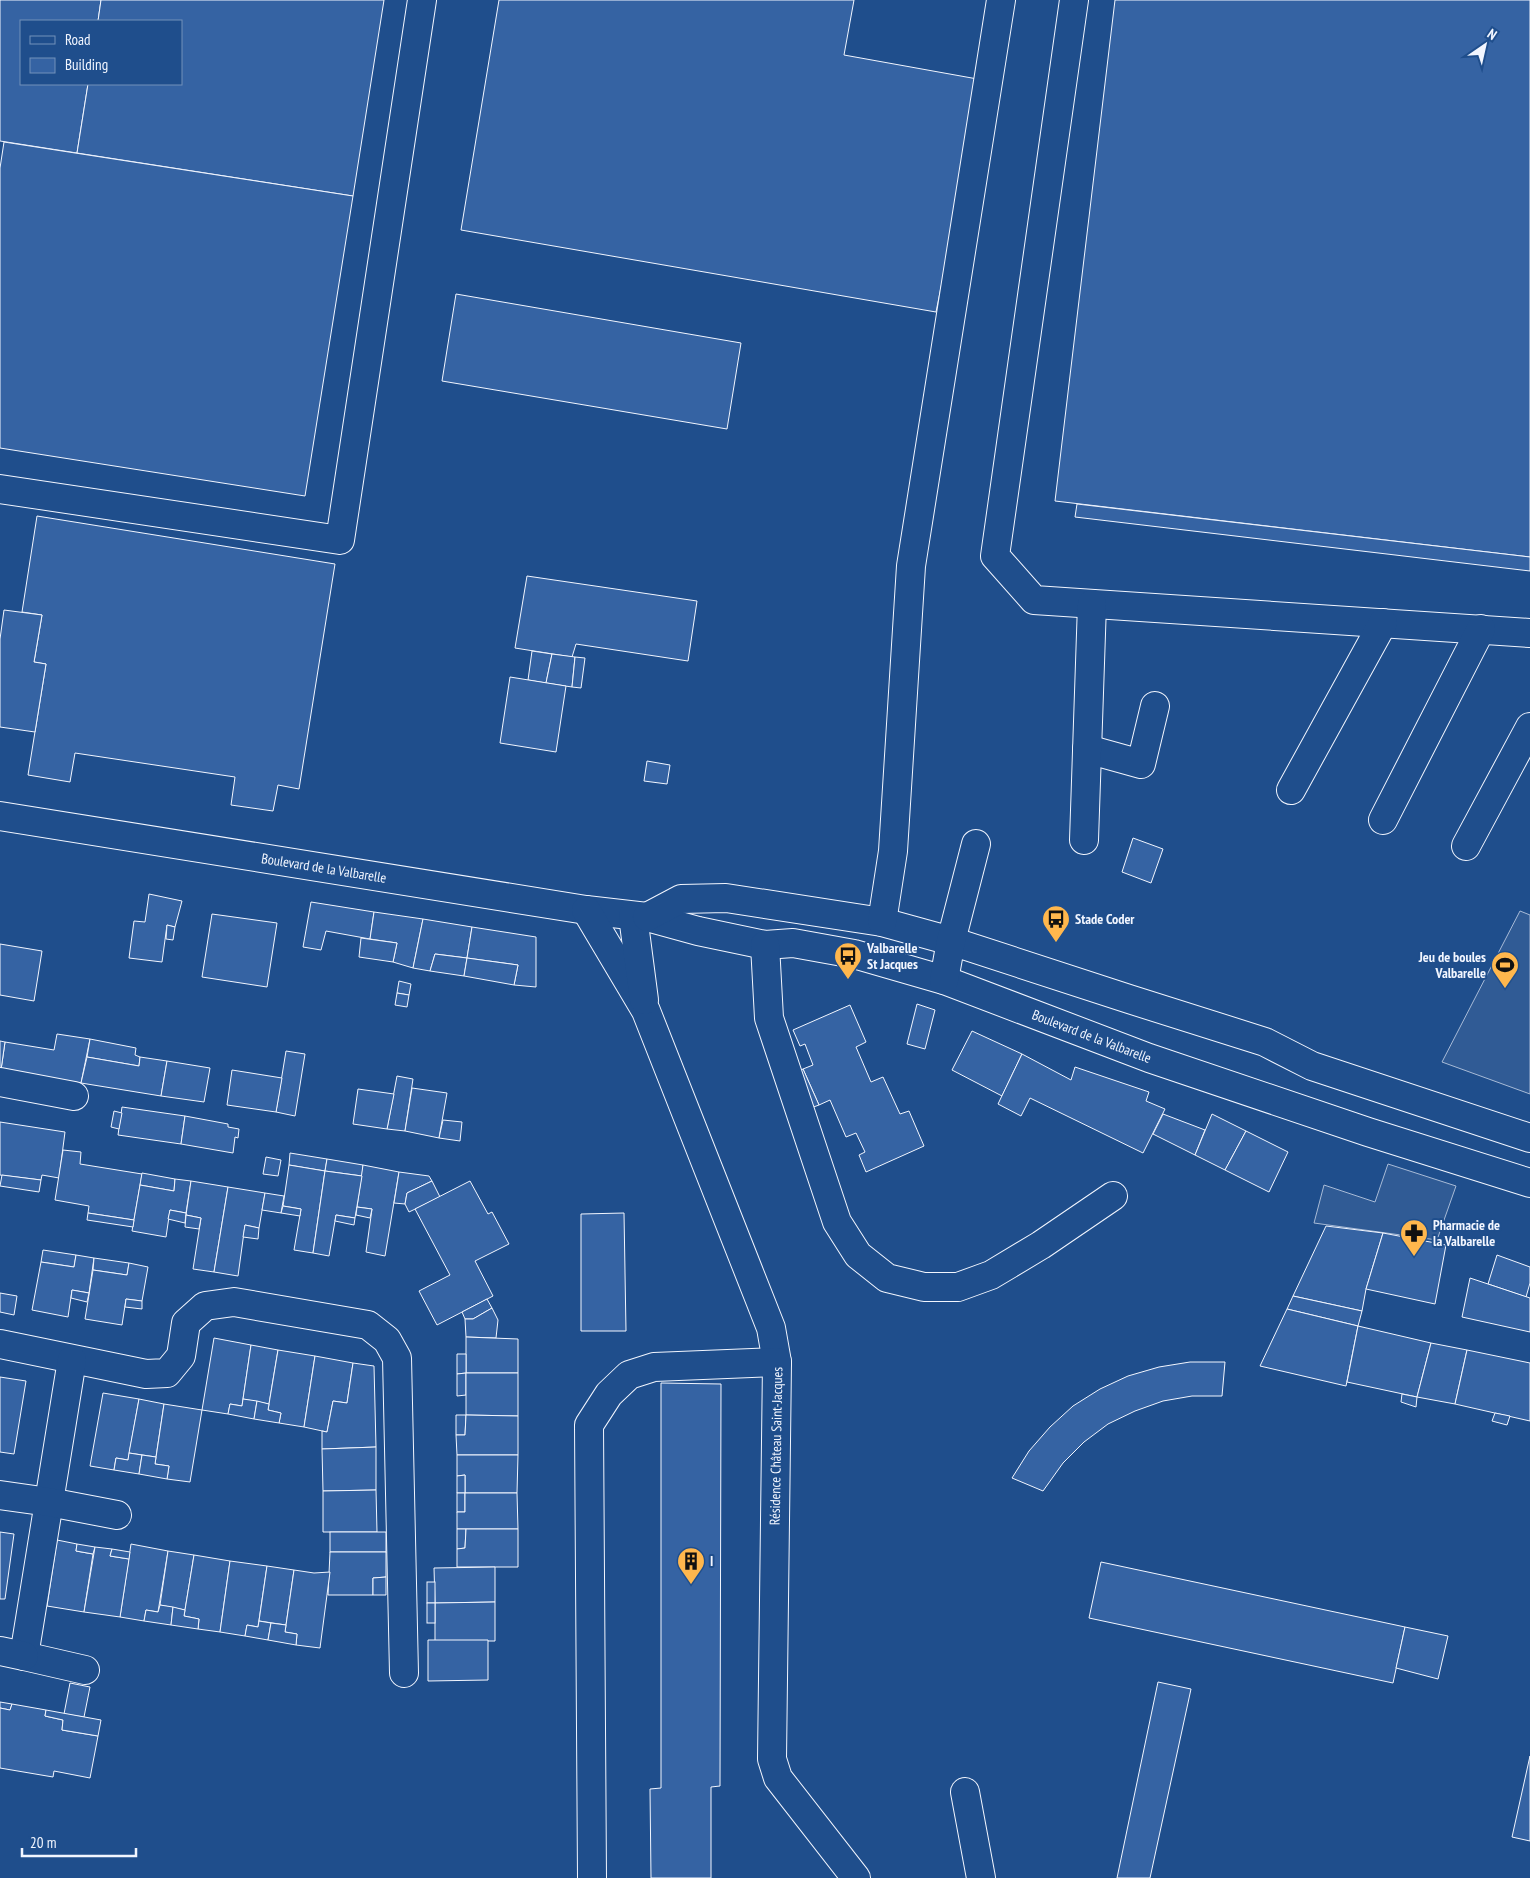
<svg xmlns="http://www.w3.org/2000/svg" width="1530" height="1878" viewBox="0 0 1530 1878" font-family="'PT Sans Narrow',sans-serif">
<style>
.built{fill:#305b95;stroke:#a8bbd7}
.building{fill:#3563a3;stroke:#f2f6ff}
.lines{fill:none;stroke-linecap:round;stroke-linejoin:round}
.minor-casing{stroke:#f2f6ff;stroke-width:30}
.minor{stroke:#1f4e8c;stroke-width:28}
.labels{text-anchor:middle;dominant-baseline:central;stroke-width:4;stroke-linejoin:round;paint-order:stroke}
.street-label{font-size:14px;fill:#f2f6ff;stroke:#1f4e8c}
.poi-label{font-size:14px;font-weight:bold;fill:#f2f6ff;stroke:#1f4e8c;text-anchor:start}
</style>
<rect width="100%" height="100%" fill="#1f4e8c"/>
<!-- built -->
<g class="built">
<path d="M1520 911 1530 915V1094L1442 1062Z"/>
<path d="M1388 1164 1456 1186 1437 1240 1314 1223 1324 1185 1375 1202Z"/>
</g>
<!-- building -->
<g class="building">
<path d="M0 0H101L98 21H21V84H88L77 153 0 141Z"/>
<path d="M101 0H384L353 196 77 153 88 84H181V21H98Z"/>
<path d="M499 0H854L844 55 983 80 936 312 461 230Z"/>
<path d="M1115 0H1530V557L1055 501Z"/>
<path d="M4 142 353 196 305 496 0 448V168Z"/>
<path d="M456 294 741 343 727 429 442 381Z"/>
<path d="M1077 504 1530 557V571L1075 517Z"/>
<path d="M37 516 335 564 299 789 278 785 273 811 231 805 235 777 75 753 70 782 28 775 46 664 34 662 42 615 22 612Z"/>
<path d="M527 576 697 601 688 661 576 644 572 657 515 648Z"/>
<path d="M4 610 42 615 34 662 46 664 35 732 0 727V639Z"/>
<path d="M532 651 552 654 546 683 528 680Z"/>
<path d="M552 654 575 657 572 687 546 683Z"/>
<path d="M575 657 585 658 581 688 572 687Z"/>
<path d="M510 677 566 686 556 752 500 743Z"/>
<path d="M647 761 670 765 667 784 644 781Z"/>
<path d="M1133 838 1163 849 1151 883 1122 872Z"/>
<path d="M149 894 182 901 175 927 167 925 162 962 129 958 134 921 145 922Z"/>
<path d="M311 902 374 912 370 939 326 931 321 950 303 947Z"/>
<path d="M374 912 423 919 413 968 393 962 397 943 370 939Z"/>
<path d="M212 914 277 923 267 987 202 977Z"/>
<path d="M423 919 472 927 467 958 435 954 430 971 413 968Z"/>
<path d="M167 925 175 927 173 940 166 939Z"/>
<path d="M472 927 536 937V987L514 985 518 965 467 958Z"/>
<path d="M361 938 397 943 393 962 359 957Z"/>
<path d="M0 944 42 951 34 1001 0 995Z"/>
<path d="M435 954 467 958 464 976 430 971Z"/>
<path d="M467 958 518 965 514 985 464 976Z"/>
<path d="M399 981 411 984 409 995 397 993Z"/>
<path d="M397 993 409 995 407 1007 395 1005Z"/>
<path d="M917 1004 935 1010 925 1049 907 1044Z"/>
<path d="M850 1005 866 1042 856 1047 871 1082 883 1077 900 1114 909 1111 924 1146 866 1172 859 1155 865 1152 856 1133 846 1137 830 1100 819 1105 803 1069 813 1065 805 1044 800 1046 793 1030Z"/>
<path d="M972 1031 1022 1054 1002 1096 952 1070Z"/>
<path d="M57 1034 90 1039 81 1083 1 1070 5 1042 54 1050Z"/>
<path d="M90 1039 136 1048 135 1055 140 1057 139 1066 87 1057Z"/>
<path d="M0 1041 5 1042 1 1070H0Z"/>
<path d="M286 1051 305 1054 295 1116 276 1112Z"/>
<path d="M1022 1054 1071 1080 1075 1067 1149 1092 1146 1101 1165 1109 1143 1153 1030 1098 1021 1116 998 1104Z"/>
<path d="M87 1057 139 1066 140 1057 167 1061 161 1096 81 1083Z"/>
<path d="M167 1061 210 1068 204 1102 161 1096Z"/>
<path d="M803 1069 819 1105 808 1109 793 1074Z"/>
<path d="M232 1070 282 1078 276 1112 227 1105Z"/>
<path d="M397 1076 413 1079 405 1131 387 1129Z"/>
<path d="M412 1088 447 1093 439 1138 405 1131Z"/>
<path d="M358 1089 394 1094 387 1129 353 1124Z"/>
<path d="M122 1107 185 1116 181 1144 118 1135Z"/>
<path d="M114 1111 122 1113 119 1129 111 1127Z"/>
<path d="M1163 1114 1205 1130 1195 1155 1153 1134Z"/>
<path d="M1212 1114 1246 1131 1225 1170 1195 1155Z"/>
<path d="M185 1116 228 1124V1127L239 1129 238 1138 235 1137 233 1153 181 1144Z"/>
<path d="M443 1120 462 1122 460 1141 439 1138Z"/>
<path d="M0 1122 65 1132 59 1178 42 1175 41 1180 0 1175Z"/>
<path d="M1246 1131 1288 1152 1269 1192 1225 1170Z"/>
<path d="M63 1150 81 1152 80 1164 142 1174 134 1220 88 1213 89 1206 55 1200Z"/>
<path d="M290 1153 327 1159 325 1171 289 1165Z"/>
<path d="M266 1157 281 1160 278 1176 263 1174Z"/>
<path d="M327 1159 363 1165 362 1176 325 1171Z"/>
<path d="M289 1165 325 1171 313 1253 294 1250 301 1209 283 1206Z"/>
<path d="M363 1165 399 1172 385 1256 366 1252 372 1209 357 1207Z"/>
<path d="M325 1171 362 1176 355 1218 336 1215 329 1256 313 1253Z"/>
<path d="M399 1172 429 1176 432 1181 407 1193 405 1204 394 1203Z"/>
<path d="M142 1173 175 1179 174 1191 140 1185Z"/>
<path d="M2 1175 41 1180 39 1192 0 1186Z"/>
<path d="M175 1179 191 1181 186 1213 170 1210 166 1237 132 1231 140 1185 174 1191Z"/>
<path d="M191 1181 228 1187 214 1272 193 1269 201 1218 186 1215Z"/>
<path d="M432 1181 440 1197 409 1212 405 1204 407 1193Z"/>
<path d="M470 1181 488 1214 492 1212 509 1244 475 1261 493 1296 437 1325 419 1291 450 1275 415 1209Z"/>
<path d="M228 1187 265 1193 259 1228 245 1225 238 1276 214 1272Z"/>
<path d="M265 1193 284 1196 281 1213 262 1210Z"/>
<path d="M283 1206 301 1209 300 1216 281 1213Z"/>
<path d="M357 1207 372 1209 370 1218 356 1215Z"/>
<path d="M170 1210 186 1213 185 1223 168 1219Z"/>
<path d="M88 1213 134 1220 133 1227 87 1220Z"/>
<path d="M624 1213 626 1331H581V1214Z"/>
<path d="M186 1215 201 1218 199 1229 185 1227Z"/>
<path d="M336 1215 355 1218 354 1225 335 1221Z"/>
<path d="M245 1225 259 1228 258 1239 243 1237Z"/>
<path d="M1326 1226 1383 1233 1366 1289 1362 1311 1293 1296Z"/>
<path d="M1383 1233 1446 1245 1435 1304 1366 1289Z"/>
<path d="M43 1250 76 1255 74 1267 41 1262Z"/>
<path d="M76 1255 94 1258 89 1293 72 1290 68 1317 32 1310 41 1262 74 1267Z"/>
<path d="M1497 1255 1530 1267V1283L1526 1297 1488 1284Z"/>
<path d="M94 1258 129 1263 127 1275 93 1270Z"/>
<path d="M129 1263 148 1267 142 1301 126 1299 122 1325 85 1319 93 1270 127 1275Z"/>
<path d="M1470 1278 1530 1298V1332L1462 1317Z"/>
<path d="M72 1290 89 1293 87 1302 71 1298Z"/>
<path d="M0 1293 17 1296 14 1315 0 1312Z"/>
<path d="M1293 1296 1362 1311 1358 1326 1287 1309Z"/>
<path d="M126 1299 142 1301V1309L125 1307Z"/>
<path d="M487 1299 492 1308 473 1319H465L462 1312Z"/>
<path d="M492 1308 498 1320 496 1338 466 1337 465 1319H473Z"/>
<path d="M1287 1309 1358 1326 1346 1386 1260 1366Z"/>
<path d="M1358 1326 1431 1343 1417 1397 1347 1382Z"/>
<path d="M466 1337 518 1339V1373H466Z"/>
<path d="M214 1338 251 1345 242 1406 230 1404 228 1414 202 1410Z"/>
<path d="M1431 1343 1467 1350 1455 1404 1417 1397Z"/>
<path d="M251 1345 278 1350 269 1404 243 1399Z"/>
<path d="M278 1350 315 1356 304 1427 279 1423 281 1413 268 1410Z"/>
<path d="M1467 1350 1530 1363V1421L1455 1404Z"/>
<path d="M457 1354H466V1373L457 1374Z"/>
<path d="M315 1356 353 1363 347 1403 333 1401 327 1432 304 1427Z"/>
<path d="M1190 1362H1225L1222 1396H1192L1163 1401 1135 1411 1108 1424 1084 1442 1063 1463 1043 1491 1012 1478 1029 1451 1050 1427 1073 1406 1100 1389 1128 1376 1159 1367Z"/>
<path d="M353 1363 374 1366 376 1447 322 1449V1431L327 1432 333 1401 347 1403Z"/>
<path d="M466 1373V1395L457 1396V1374Z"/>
<path d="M466 1373H518V1416L466 1415Z"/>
<path d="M0 1377 26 1381 14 1454 0 1452Z"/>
<path d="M661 1383 721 1384 720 1786 711 1787V1878H651L650 1789 661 1788Z"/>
<path d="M103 1393 139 1399 128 1460 116 1458 114 1470 90 1466Z"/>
<path d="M1402 1394 1417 1397 1416 1407 1401 1402Z"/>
<path d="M139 1399 164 1404 156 1457 129 1453Z"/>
<path d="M243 1399 257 1401 254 1419 228 1414 230 1404 242 1406Z"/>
<path d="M257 1401 269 1404 268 1410 281 1413 279 1423 254 1419Z"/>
<path d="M164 1404 202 1410 190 1482 167 1479 169 1466 155 1464Z"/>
<path d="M1495 1413 1510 1416 1507 1425 1492 1421Z"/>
<path d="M456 1415H466L465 1435H456Z"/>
<path d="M466 1415 518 1416V1455H457L456 1435H465Z"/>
<path d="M376 1447V1490L323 1491 322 1449Z"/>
<path d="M129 1453 142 1455 139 1474 114 1470 116 1458 128 1460Z"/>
<path d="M142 1455 156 1457 155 1464 169 1466 167 1479 139 1474Z"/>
<path d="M457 1455H518L517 1493H465V1475L457 1476Z"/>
<path d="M465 1475V1493H457V1476Z"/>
<path d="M376 1490 377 1532H323V1491Z"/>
<rect x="457" y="1493" width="8" height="19"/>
<path d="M465 1493H517L518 1529H457V1512H465Z"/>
<path d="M457 1529H466L465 1548 457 1549Z"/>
<path d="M466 1529H518V1567H457V1549L465 1548Z"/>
<path d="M0 1532 14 1534 5 1599H0Z"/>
<rect x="330" y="1532" width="56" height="20"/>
<path d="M57 1540 77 1544 76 1551 93 1554 84 1612 47 1606Z"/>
<path d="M77 1544 95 1547 93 1554 76 1551Z"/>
<path d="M131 1544 168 1551 158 1612 146 1610 144 1621 120 1617Z"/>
<path d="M95 1547 112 1549 110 1556 129 1559 120 1617 84 1612Z"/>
<path d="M112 1549 130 1552 129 1559 110 1556Z"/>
<path d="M168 1551 194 1555 185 1610 160 1605Z"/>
<path d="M330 1552H386V1577L373 1578V1595H328Z"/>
<path d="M194 1555 230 1561 220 1632 198 1629 199 1619 184 1616Z"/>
<path d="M230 1561 267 1566 258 1627 247 1625 245 1636 220 1632Z"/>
<path d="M1101 1562 1405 1627 1393 1683 1089 1618Z"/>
<path d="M267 1566 294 1570 286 1625 259 1621Z"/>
<path d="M495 1567V1602L435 1603 434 1568Z"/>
<path d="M294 1570 314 1573 330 1572 320 1648 296 1645 297 1634 285 1632Z"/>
<path d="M386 1577V1595H373V1578Z"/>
<rect x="427" y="1582" width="8" height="21"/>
<path d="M495 1602V1641H435V1603Z"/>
<rect x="427" y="1603" width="8" height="20"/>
<path d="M160 1605 173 1607 171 1625 144 1621 146 1610 158 1612Z"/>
<path d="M173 1607 185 1610 184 1616 199 1619 198 1629 171 1625Z"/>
<path d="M259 1621 271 1623 268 1640 245 1636 247 1625 258 1627Z"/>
<path d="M271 1623 286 1625 285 1632 297 1634 296 1645 268 1640Z"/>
<path d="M1405 1627 1448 1636 1438 1679 1396 1668Z"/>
<path d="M428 1640H488V1680L428 1681Z"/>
<path d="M1158 1682 1191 1689 1150 1878H1117Z"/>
<path d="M70 1683 90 1687 84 1717 64 1714Z"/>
<path d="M0 1702 12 1704 10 1710 0 1708Z"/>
<path d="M12 1704 46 1710 45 1716 63 1720 62 1730 98 1736 90 1778 54 1771 53 1777 0 1768V1708L10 1710Z"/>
<path d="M46 1710 101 1720 98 1736 62 1730 63 1720 45 1716Z"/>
<path d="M1530 1756V1841L1512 1837Z"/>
</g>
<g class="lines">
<!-- minor casing -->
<g class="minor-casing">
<g id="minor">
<path d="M1074 0 995 556 1034 600 1530 633"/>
<path d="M0 489 340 540 422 0"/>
<path d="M1087 749 1141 764 1155 706"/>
<path d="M1291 790 1383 623"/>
<path id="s1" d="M0 816 586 910 647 917 698 931 765 945 793 943 854 954 944 980 1149 1058 1368 1132 1530 1183"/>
<path d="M1383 820 1481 629"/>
<path d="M1084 840 1092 604"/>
<path d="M1466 846 1530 727"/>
<path d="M586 910 646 1011 771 1328 777 1362 772 1759 778 1778 856 1878"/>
<path d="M633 916 644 1000"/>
<path d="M647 917 681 899 726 898 882 922 951 941 1129 999 1265 1042 1312 1066 1530 1138"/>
<path d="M882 922 893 851 911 566 1001 0"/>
<path d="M765 945 769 1018 837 1222 858 1255 887 1278 924 1287H958L991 1275 1041 1245 1113 1196"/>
<path d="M944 980 951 941 976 844"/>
<path d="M0 1082 74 1096"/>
<path d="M0 1344 146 1374 167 1373 181 1356 186 1323 205 1306 234 1302 368 1325 387 1340 397 1358 404 1673"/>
<path d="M72 1360 24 1656 85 1670"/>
<path d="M0 1495 49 1502 117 1515"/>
<path d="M0 1651 24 1656"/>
<path d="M965 1792 981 1878"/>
<path d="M592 1878 589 1425 609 1394 629 1375 654 1367 777 1362"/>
</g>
</g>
<!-- minor -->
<use href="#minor" class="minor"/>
</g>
<!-- icons -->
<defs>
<g id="bus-pin" transform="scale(1.4375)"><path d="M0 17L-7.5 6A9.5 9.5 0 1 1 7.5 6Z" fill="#ffb74d" stroke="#1f4e8c"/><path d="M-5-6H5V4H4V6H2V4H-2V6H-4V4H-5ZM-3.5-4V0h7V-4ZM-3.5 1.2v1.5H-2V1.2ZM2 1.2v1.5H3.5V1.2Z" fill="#111"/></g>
<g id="stadium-pin" transform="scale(1.4375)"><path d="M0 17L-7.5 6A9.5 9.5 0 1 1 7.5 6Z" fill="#ffb74d" stroke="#1f4e8c"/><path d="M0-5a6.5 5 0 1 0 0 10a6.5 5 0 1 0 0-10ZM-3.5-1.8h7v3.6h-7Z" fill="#111"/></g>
<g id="pharmacy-pin" transform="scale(1.4375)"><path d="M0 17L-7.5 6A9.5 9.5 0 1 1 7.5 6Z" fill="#ffb74d" stroke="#1f4e8c"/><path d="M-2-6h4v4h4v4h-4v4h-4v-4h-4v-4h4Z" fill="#111"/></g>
<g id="building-pin" transform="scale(1.4375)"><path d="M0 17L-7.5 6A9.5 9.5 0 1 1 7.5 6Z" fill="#ffb74d" stroke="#1f4e8c"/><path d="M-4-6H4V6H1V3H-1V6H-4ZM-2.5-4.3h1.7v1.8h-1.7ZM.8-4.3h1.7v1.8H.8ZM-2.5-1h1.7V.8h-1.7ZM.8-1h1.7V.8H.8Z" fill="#111"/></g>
</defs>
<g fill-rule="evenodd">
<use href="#bus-pin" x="1056" y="919"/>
<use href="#bus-pin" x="848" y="956"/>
<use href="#stadium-pin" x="1505" y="965"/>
<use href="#pharmacy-pin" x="1414" y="1233"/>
<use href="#building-pin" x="691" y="1561"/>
</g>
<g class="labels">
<!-- street labels -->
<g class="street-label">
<text stroke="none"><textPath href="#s1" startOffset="328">Boulevard de la Valbarelle</textPath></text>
<text stroke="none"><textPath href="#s1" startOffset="1118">Boulevard de la Valbarelle</textPath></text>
<text transform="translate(776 1446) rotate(-89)">Résidence Château Saint-Jacques</text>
</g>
<!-- poi labels -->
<g class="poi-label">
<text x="1075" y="919">Stade Coder</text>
<text x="867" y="948">Valbarelle<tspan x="867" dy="16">St Jacques</tspan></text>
<text x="1486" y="957" text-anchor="end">Jeu de boules<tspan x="1486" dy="16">Valbarelle</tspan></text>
<text x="1433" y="1225">Pharmacie de<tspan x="1433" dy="16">la Valbarelle</tspan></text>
<text x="710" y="1561">I</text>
</g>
</g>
<!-- legend -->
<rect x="20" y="20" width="162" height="65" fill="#1f4e8c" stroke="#7391ba"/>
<rect x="30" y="36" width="25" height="8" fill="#1f4e8c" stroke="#7391ba"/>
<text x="65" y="45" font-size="15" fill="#f2f6ff">Road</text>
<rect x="30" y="58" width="25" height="15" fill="#3563a3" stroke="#7391ba"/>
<text x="65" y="70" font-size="15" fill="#f2f6ff">Building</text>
<!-- north arrow -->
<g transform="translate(1485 45) rotate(34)" stroke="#1f4e8c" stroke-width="4" paint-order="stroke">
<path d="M0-4L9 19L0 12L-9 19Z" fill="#f2f6ff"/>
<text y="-8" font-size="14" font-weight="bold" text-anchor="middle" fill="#f2f6ff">N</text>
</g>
<!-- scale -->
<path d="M22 1848v8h114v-8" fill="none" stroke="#f2f6ff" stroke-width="2.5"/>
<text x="30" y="1848" font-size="15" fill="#f2f6ff" stroke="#1f4e8c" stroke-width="4" paint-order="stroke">20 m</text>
</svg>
